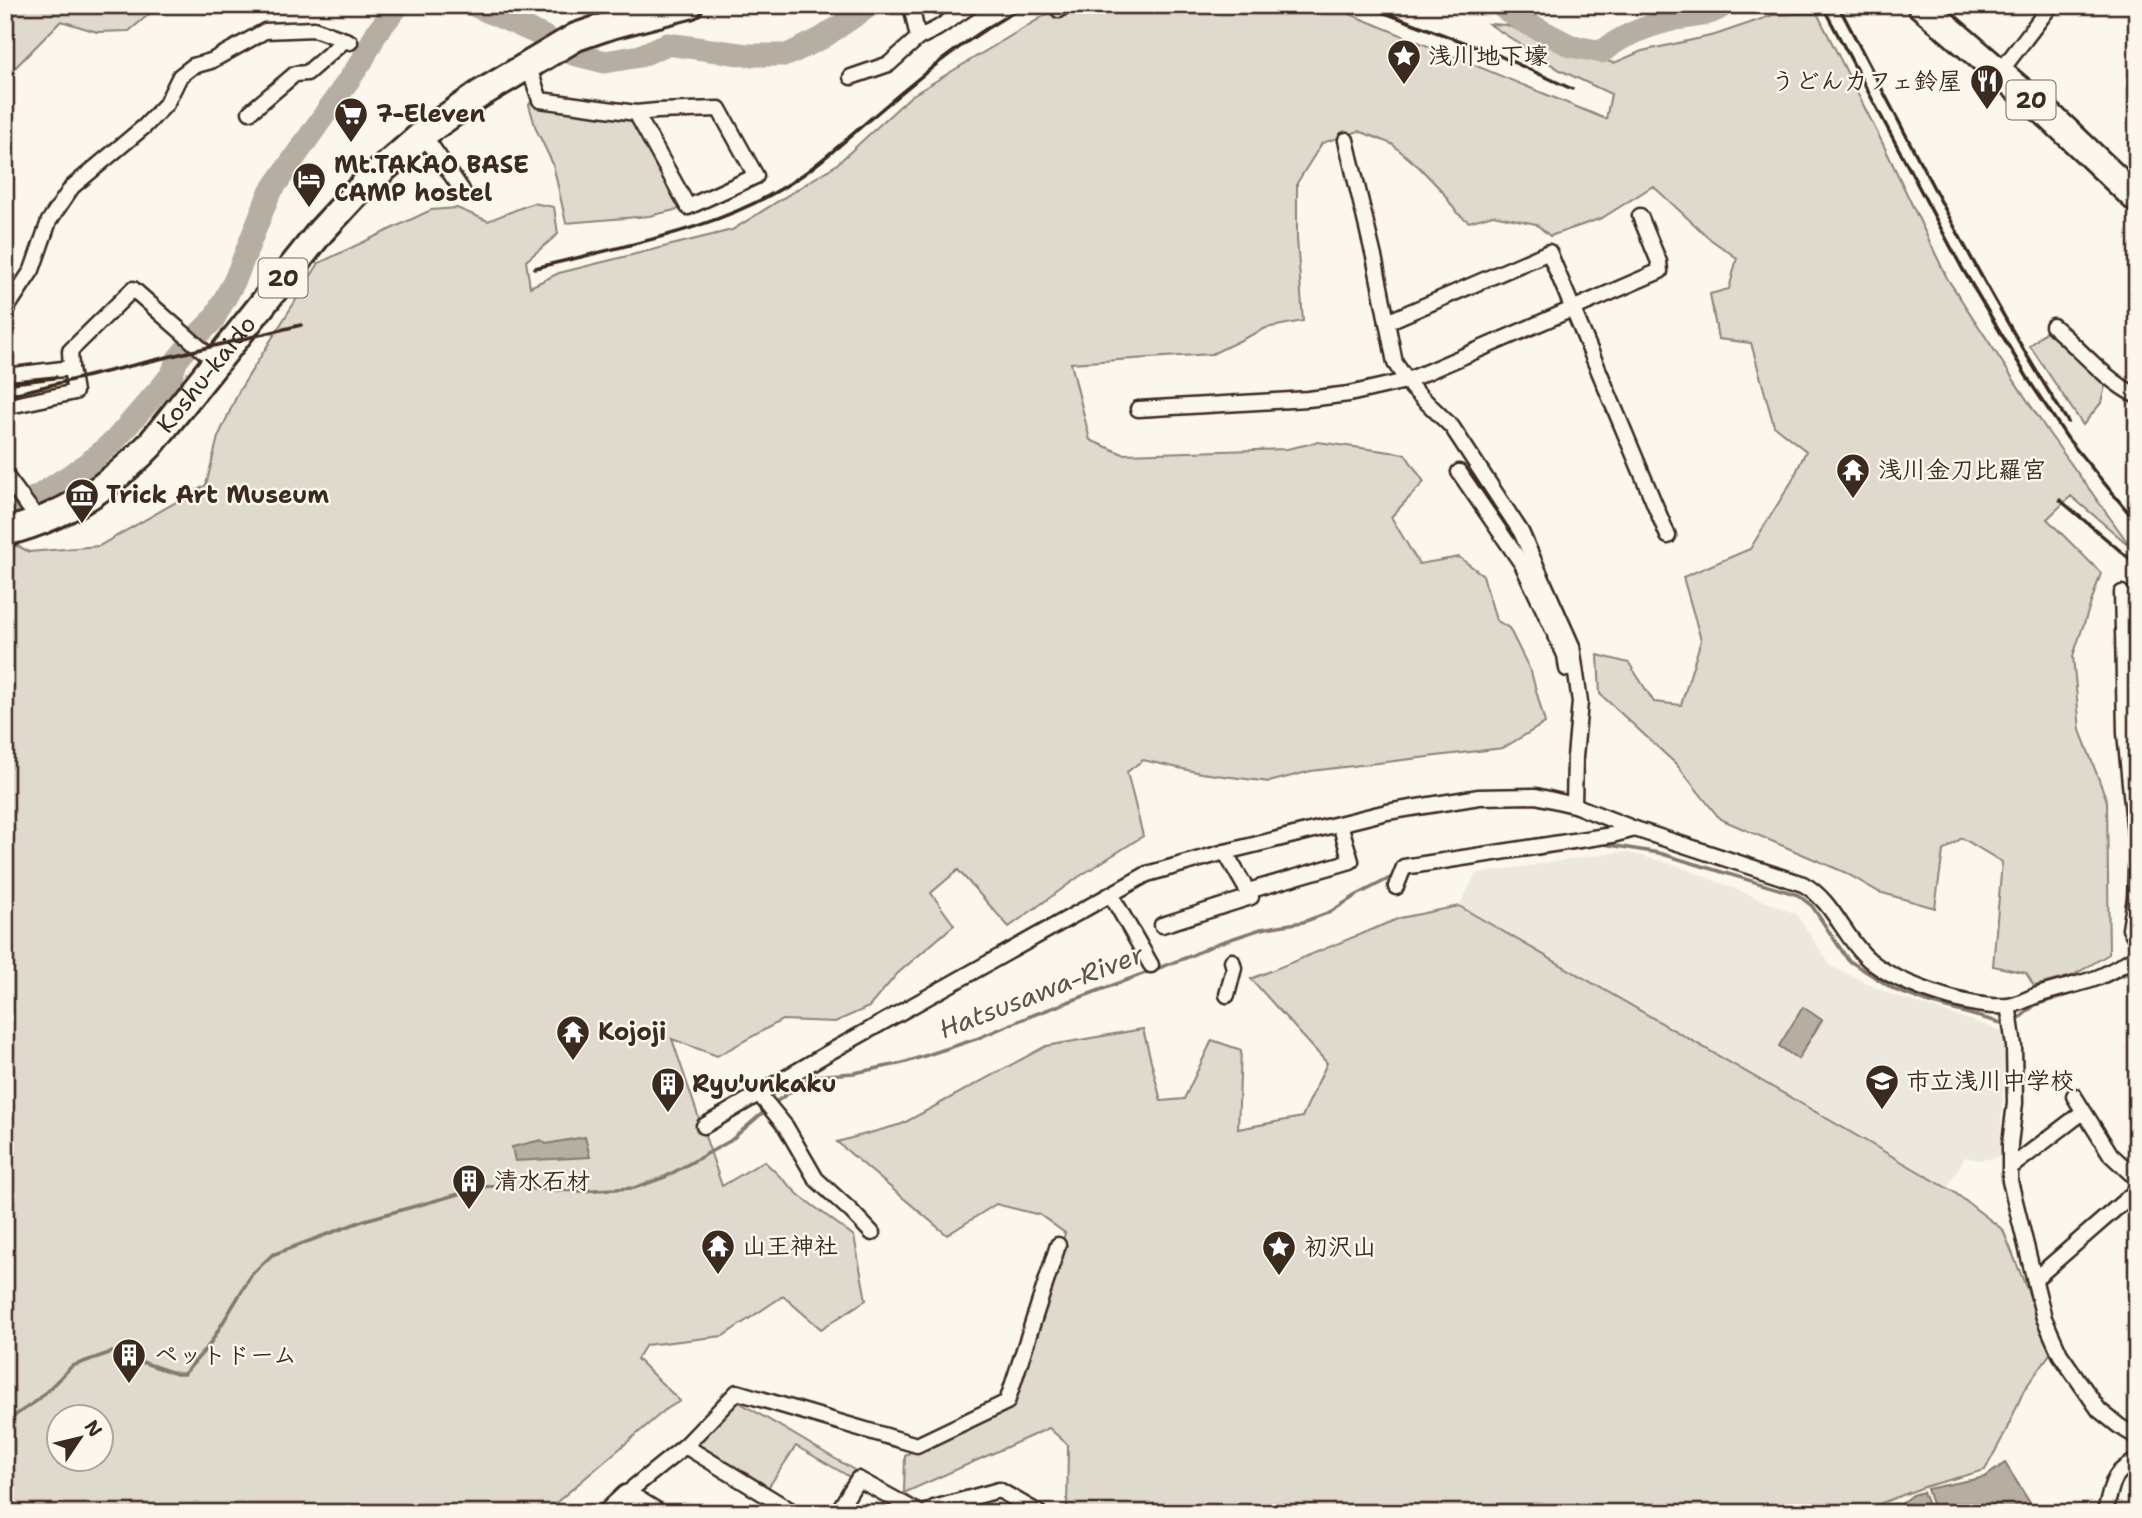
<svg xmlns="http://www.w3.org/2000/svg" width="2142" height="1518" viewBox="0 0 2142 1518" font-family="'Shantell Sans','Klee One',sans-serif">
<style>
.built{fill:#ede8dd}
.green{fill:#dfd9ce;stroke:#8d8276;stroke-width:2;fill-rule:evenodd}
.water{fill:#b6aea2;stroke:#85796d;stroke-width:2}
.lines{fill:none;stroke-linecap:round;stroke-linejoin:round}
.stream{stroke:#85796d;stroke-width:3.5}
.river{stroke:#b6aea2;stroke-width:23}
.street-casing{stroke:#3b2a1e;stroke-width:19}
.secondary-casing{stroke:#3b2a1e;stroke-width:26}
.highway-casing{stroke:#3b2a1e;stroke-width:32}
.street{stroke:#fbf7ec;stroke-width:14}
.secondary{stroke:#fbf7ec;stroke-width:21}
.highway{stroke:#fbf7ec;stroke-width:26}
.rail{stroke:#3b2a1e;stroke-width:3.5}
.labels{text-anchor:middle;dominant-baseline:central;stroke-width:5;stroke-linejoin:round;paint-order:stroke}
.shield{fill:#fbf7ec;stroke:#75685c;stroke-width:2}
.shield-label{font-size:23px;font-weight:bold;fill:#3b2a1e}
.poi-label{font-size:24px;font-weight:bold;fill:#3b2a1e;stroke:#fbf7ec;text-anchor:start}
.street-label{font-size:24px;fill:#3b2a1e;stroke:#fbf7ec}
.water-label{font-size:26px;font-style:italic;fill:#605246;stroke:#fbf7ec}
</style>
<rect width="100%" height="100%" fill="#fbf7ec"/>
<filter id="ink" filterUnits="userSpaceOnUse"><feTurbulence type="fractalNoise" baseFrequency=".0143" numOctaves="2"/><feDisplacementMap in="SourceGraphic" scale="14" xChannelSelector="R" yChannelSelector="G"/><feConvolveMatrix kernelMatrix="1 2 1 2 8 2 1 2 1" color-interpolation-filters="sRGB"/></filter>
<g filter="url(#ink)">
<!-- built -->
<path class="built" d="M1626 852 1679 866 1796 914 1831 966 1892 995 2003 1031 2005 1061 1999 1157 1980 1160 1965 1157 1947 1188 1459 906 1476 874 1611 853Z"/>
<!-- green -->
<g class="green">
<path d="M5 5H160L129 31 97 32 61 21 9 74 11 105 10 157 5 164Z"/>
<path d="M1062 5H1328L1606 119 1611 94 1560 70 1489 24 1507 25 1557 48 1614 63 1642 51 1715 35 1773 15 1817 13 1884 146 1947 278 2048 432 2131 547 2071 496 2047 519 2101 573 2073 656 2080 730 2107 801 2109 954 2072 976 2034 986 2026 973 1993 966 2002 862 1962 838 1943 851 1935 908 1879 892 1844 872 1720 819 1676 764 1600 694 1598 655 1629 663 1654 702 1681 705 1701 640 1683 577 1750 549 1792 481 1806 451 1774 426 1751 343 1718 339 1710 294 1729 289 1737 258 1710 239 1653 186 1602 218 1550 236 1536 224 1493 215 1469 222 1457 213 1442 191 1420 168 1392 144 1359 131 1322 143 1297 183V238L1303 321 1266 328 1212 354 1071 363 1090 440 1123 454 1287 449 1318 442 1405 454 1424 482 1391 517 1419 564 1459 557 1483 575 1496 620 1509 628 1531 672 1545 723 1503 748 1311 771 1269 782 1201 773 1143 760 1127 772 1143 836 1080 876 1009 927 958 870 931 893 954 925 897 974 869 1007 835 1022 782 1020 717 1056 672 1039 722 1186 764 1161 800 1196 854 1236 866 1300 821 1329 783 1296 723 1336 646 1345 637 1359 680 1401 665 1410 544 1513H5V547L18 546 29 552 99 546 206 485 218 437 239 391 319 263 431 210 457 208 488 221 533 203 554 207 558 234 526 261 530 287 559 273 732 230 836 165 911 96ZM60 1416H102V1458H60Z"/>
<path d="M536 93 636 113 688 207 649 216 566 223 553 164 536 129 529 105Z"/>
<path d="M2048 329 2105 386 2101 403 2083 425 2030 346Z"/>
<path d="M1459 906 1954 1192 2003 1230 2052 1351 2024 1390 2005 1433 1985 1470 1924 1487 1855 1513H1067L1068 1445 1049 1428 904 1493 905 1455 1011 1404 1065 1233 1040 1215 996 1204 947 1235 837 1142 902 1124 1046 1046 1143 1029 1161 1101 1184 1099 1212 1040 1241 1050 1238 1129 1302 1117 1327 1063 1251 979 1400 918Z"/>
<path d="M732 1398 861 1474 857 1481 796 1446 764 1494 685 1446Z"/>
</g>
<!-- water -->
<g class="water">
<path d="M1803 1007 1822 1020 1798 1059 1779 1046Z"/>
<path d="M585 1137 590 1157 515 1161 512 1147 541 1140 546 1144Z"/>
<path d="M2005 1463 2030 1503 2013 1513H1935L1927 1489 1985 1477Z"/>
<path d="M1923 1492 1931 1513H1867C1878 1505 1888 1503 1901 1504L1913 1495Z"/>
</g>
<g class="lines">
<!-- stream -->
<g class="stream">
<path d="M1598 843 1659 853 1798 895 1812 906 1848 960 1895 990 1930 1003 2005 1024"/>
<path d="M2111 979 2137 970"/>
<path d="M2016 1021 2035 1005 2094 986"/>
<path d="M773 1104 813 1076 854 1073 903 1063 976 1039 1028 1017 1188 957 1216 944 1261 929 1303 922 1330 912 1357 895 1394 876"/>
<path d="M5 1422 38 1400 72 1366 112 1352 177 1374H184L210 1344 252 1274 272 1255 365 1220 488 1186 577 1191 634 1188 665 1177 730 1141 767 1109"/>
</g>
<!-- river -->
<g class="river">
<path d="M473 5 543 36 573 54 605 62 640 56 667 44 747 55H787L822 38 871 5"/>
<path d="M1499 5 1521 20 1571 46 1602 52C1622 35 1647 26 1672 20 1690 16 1710 17 1724 5"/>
<path d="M5 508 37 497 86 465 115 440 164 384 172 374 177 360 195 338 213 320 235 280 269 194 362 61 377 32 399 5"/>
</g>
<!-- street casing -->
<g class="street-casing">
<g id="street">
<path d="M1056 5 1059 10"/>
<path d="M918 38 938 28 972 5"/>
<path d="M528 65 540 100 636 113 657 111 719 109 756 176 688 207 636 113"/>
<path d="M2000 72 2051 5"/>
<path d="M851 77 889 64 918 38 911 5"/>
<path d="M250 112 295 74 307 73 345 40 350 42"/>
<path d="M423 134 462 190"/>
<path d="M1346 140 1375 261 1395 363 1412 388 1452 427 1521 532 1572 646 1580 702 1575 757 1574 805"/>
<path d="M5 311 32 270 49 221 72 187 145 126 166 104 180 76 193 66 211 61 265 31 314 29 345 40"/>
<path d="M1387 322 1549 252 1668 536"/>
<path d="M2053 326C2081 350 2104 379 2137 396"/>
<path d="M71 368 70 351 133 289 215 361"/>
<path d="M5 376 71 368 75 392 5 407"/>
<path d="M1138 409 1308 399 1349 394 1406 381 1660 271 1659 262 1640 216"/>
<path d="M1459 472 1522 564 1565 655 1567 669"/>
<path d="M5 475 40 522"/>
<path d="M2122 593 2123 629"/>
<path d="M2137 628 2123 629 2125 733 2137 854 2135 898 2130 929 2137 940"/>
<path d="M1396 887 1404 867 1612 835 1635 829"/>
<path d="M1248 891 1351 861 1340 824"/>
<path d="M1111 895 1151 965"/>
<path d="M1162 925 1251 897 1225 852"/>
<path d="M1227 995 1234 968 1232 961"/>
<path d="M2011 1006 2009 1011 2014 1046 2015 1103 2010 1144V1181L2044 1318 2060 1354 2099 1410 2119 1426 2137 1437"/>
<path d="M759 1094 786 1127 816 1179 851 1211 872 1233"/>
<path d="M2074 1096 2111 1155 2137 1179"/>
<path d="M704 1126 828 1053 1147 874 1225 852 1387 812 1479 797 1536 796 1574 805 1635 829 1803 884C1832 900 1842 933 1865 956 1892 983 1970 1009 2008 1006 2018 1005 2028 998 2038 995 2056 989 2076 985 2094 979 2109 974 2123 964 2137 956"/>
<path d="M2011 1167 2083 1112"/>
<path d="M2035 1279 2137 1190"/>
<path d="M685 1446 795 1513"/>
<path d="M627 1496 634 1487 685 1446 737 1392 917 1445 1007 1402 1058 1245"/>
<path d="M837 1513 858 1479 920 1513"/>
<path d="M926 1513 934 1508 999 1490 1039 1513"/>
<path d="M2104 1513C2114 1488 2107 1474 2137 1461"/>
</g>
</g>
<!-- secondary casing -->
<g class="secondary-casing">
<path id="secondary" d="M609 1513 627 1496 655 1513"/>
</g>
<!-- highway casing -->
<g class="highway-casing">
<g id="highway">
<path d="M1921 5 2051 117 2137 199"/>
<path id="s1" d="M5 532C63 518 109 488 150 445L321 231 359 190 423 134 480 94 576 37 611 25 689 5"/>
</g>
</g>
<!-- street -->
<use href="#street" class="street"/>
<!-- secondary -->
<use href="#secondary" class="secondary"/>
<!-- highway -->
<use href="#highway" class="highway"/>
<!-- rail -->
<g class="rail">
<path d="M1364 5 1500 56 1572 89"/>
<path d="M1822 5 1962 268 2030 382 2068 439 2137 523"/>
<path d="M1838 5C1912 145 1982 288 2068 422"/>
<path d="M535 268C625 245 724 230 801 176 828 157 851 135 876 114 923 74 971 34 1027 5"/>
<path d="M5 382 56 377"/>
<path d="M5 396 301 325"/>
<path d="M2060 500 2137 565"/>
</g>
</g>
</g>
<!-- icons -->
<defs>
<g id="sight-pin" transform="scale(1.75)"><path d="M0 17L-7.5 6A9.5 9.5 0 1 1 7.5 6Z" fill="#3b2a1e" stroke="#fbf7ec"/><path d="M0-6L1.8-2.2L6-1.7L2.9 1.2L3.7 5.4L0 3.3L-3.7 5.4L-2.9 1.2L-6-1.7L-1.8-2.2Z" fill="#fff"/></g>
<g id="restaurant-pin" transform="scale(1.75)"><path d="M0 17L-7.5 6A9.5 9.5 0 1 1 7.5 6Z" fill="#3b2a1e" stroke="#fbf7ec"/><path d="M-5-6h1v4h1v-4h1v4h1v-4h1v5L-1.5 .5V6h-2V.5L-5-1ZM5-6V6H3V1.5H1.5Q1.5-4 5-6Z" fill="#fff"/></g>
<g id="supermarket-pin" transform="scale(1.75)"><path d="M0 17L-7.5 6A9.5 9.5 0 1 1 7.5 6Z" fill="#3b2a1e" stroke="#fbf7ec"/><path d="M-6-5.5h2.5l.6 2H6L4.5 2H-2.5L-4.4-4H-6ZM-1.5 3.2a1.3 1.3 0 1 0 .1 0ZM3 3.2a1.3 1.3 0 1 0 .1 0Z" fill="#fff"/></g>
<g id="hotel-pin" transform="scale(1.75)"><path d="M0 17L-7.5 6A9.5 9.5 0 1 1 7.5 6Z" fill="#3b2a1e" stroke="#fbf7ec"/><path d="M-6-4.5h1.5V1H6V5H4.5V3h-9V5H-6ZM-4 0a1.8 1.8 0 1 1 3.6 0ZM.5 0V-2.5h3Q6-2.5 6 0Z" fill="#fff"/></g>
<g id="temple-pin" transform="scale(1.75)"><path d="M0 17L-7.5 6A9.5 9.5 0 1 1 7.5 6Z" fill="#3b2a1e" stroke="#fbf7ec"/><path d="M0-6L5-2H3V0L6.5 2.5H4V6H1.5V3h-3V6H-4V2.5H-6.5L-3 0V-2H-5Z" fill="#fff"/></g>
<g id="museum-pin" transform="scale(1.75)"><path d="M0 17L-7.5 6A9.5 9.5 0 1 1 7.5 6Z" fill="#3b2a1e" stroke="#fbf7ec"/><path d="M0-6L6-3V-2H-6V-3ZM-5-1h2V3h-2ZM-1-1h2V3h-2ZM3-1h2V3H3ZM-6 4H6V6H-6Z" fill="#fff"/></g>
<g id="school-pin" transform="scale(1.75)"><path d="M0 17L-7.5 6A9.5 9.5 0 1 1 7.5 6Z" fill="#3b2a1e" stroke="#fbf7ec"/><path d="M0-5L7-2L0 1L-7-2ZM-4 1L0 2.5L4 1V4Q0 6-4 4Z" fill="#fff"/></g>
<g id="building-pin" transform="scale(1.75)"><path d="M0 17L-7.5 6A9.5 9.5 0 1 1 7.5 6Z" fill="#3b2a1e" stroke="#fbf7ec"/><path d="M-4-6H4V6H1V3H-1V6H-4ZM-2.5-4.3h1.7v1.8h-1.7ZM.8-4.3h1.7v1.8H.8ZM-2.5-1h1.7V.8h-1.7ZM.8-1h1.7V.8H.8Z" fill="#fff"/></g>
</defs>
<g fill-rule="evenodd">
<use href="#sight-pin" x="1404" y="56"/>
<use href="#restaurant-pin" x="1987" y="81"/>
<use href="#supermarket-pin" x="351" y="114"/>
<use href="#hotel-pin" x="309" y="179"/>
<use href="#temple-pin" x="1853" y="470"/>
<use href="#museum-pin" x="82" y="495"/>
<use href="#temple-pin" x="573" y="1032"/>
<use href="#school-pin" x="1882" y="1081"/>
<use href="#building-pin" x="668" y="1084"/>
<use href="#building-pin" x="469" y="1181"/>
<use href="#temple-pin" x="718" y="1246"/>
<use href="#sight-pin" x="1279" y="1247"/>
<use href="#building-pin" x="129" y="1355"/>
</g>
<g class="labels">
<!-- shield labels -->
<g class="shield">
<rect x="2006.5" y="80.5" width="49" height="39" rx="5"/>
<rect x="258.5" y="258.5" width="49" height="39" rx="5"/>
</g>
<g class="shield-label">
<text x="2031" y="100">20</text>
<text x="283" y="278">20</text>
</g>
<!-- poi labels -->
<g class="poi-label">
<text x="1428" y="56">浅川地下壕</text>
<text x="1962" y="81" text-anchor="end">うどんカフェ鈴屋</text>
<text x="376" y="114">7-Eleven</text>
<text x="334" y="165">Mt.TAKAO BASE<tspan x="334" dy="28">CAMP hostel</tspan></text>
<text x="1878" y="470">浅川金刀比羅宮</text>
<text x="106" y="495">Trick Art Museum</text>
<text x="598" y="1032">Kojoji</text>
<text x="1906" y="1081">市立浅川中学校</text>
<text x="692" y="1084">Ryu'unkaku</text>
<text x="494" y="1181">清水石材</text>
<text x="742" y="1246">山王神社</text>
<text x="1304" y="1247">初沢山</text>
<text x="154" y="1355">ペットドーム</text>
</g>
<!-- street labels -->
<g class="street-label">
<text stroke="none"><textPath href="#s1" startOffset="262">Koshu-kaido</textPath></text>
</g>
<!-- water labels -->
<g class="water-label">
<text transform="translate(1041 991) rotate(-21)">Hatsusawa-River</text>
</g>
</g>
<!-- margin -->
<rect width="2142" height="1518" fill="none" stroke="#fbf7ec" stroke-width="28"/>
<rect x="14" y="14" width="2114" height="1490" fill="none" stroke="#3b2a1e" stroke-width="2.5" filter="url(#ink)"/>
<!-- north arrow -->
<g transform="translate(80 1438) rotate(55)"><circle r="33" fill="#fbf7ec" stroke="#aea59a" stroke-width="2"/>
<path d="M0-5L12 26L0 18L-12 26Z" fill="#3b2a1e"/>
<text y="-10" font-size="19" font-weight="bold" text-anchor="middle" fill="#3b2a1e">N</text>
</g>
</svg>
